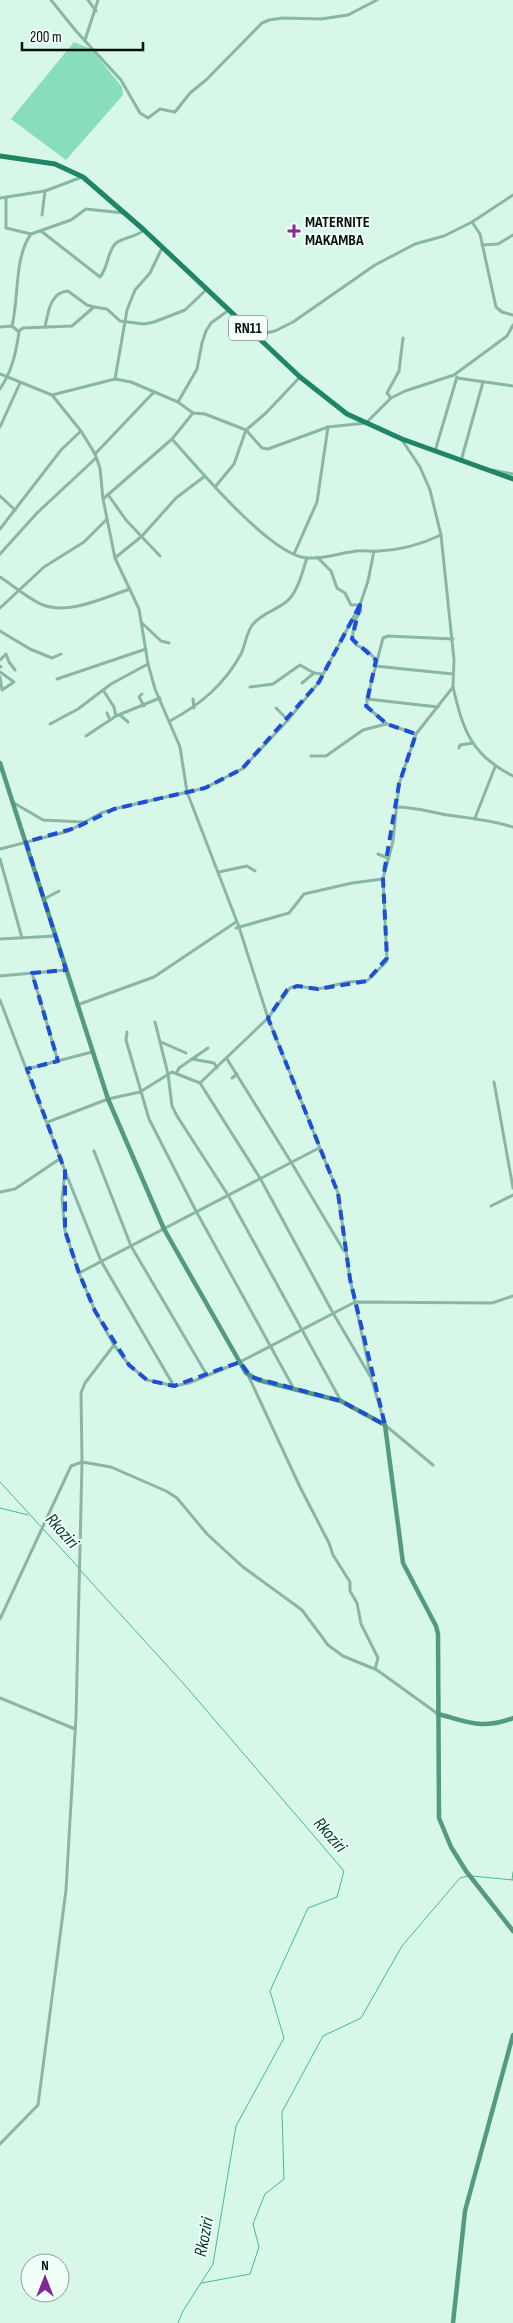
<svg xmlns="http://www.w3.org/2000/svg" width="513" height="2323" viewBox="0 0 513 2323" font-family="'Sofia Sans Condensed',sans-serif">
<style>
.green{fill:#88ddbd}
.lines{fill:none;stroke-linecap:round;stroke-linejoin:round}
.stream{stroke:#45ba94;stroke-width:1}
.street{stroke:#8ab6a4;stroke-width:3}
.secondary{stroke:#549a81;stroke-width:4.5}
.primary{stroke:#208567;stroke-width:5}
.marked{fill:none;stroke:#1d4ed8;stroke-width:4;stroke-dasharray:10 6;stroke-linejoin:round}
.poi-dot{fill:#802997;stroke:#f2fff9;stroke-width:2}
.labels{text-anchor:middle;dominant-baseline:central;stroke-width:4;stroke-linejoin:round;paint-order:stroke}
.shield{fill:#f2fff9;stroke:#4c5752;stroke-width:1}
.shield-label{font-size:15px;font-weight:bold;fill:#050f0b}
.poi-label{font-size:16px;font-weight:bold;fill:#050f0b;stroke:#f2fff9;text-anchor:start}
.water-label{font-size:18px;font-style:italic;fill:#023829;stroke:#f2fff9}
</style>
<rect width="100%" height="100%" fill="#d7f7e9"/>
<!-- green -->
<path class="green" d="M74 42 91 49 122 87 123 95 66 160 11 119Z"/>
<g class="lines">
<!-- stream -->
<g class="stream">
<path d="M0 1482 79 1568"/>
<path d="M0 1508 28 1515"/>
<path d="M81 1571 183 1683 344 1871 337 1897 308 1908 270 1991 284 2038 236 2126 213 2264 183 2311 178 2323"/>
<path d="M472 1876 513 1880"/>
<path d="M512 1880 513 1872"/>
<path d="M202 2283 250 2274 259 2247 253 2224 265 2194 284 2179 282 2112 323 2036 361 2018 402 1946 460 1878 468 1876"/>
</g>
<!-- street -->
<g class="street">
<path d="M51 0 76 31 121 80 140 113 148 118 160 109 175 112 190 93 206 80 262 23 269 20 283 18 321 19 348 15 377 0"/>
<path d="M88 0 96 11"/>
<path d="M85 40 98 0"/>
<path d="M6 197V228L31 234"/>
<path d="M0 198 45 191 82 177"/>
<path d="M42 215 45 191"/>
<path d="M472 222 480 234 496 307 502 312 513 315"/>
<path d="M41 231 100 277C108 268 107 253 115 244 122 237 135 238 144 230"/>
<path d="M482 245 498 244 513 235"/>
<path d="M12 326C19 299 14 257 31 234L71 220 86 209 124 213"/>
<path d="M0 327 12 326 19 332C16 353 12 371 0 389"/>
<path d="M45 327C48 313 50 292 68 291L87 305 94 307"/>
<path d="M19 331 23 328 72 326 94 307 107 309 120 321 144 324 154 322 185 310 207 289"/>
<path d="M256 335 275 331 293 322 375 265 415 244 444 236 472 222 513 195"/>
<path d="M0 374 52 395 115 379 131 382 178 402 193 413 205 414 246 430 262 448 268 449 328 427 366 423 391 398 405 391 454 375 507 336 513 325"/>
<path d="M457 378 513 386"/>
<path d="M115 379 127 310 135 290 150 273 162 248"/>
<path d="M52 395 81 431 95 454 100 468 103 499 115 558 139 609 148 664 155 689 180 747 187 792 239 927 268 1018 338 1193 350 1279 371 1377 385 1425 433 1465"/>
<path d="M391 398 387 393 399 371 403 338"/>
<path d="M178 402 197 369 202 343 206 331 211 323 229 310"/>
<path d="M0 427 20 383"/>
<path d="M172 439C198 468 270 555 307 558 324 559 340 553 356 551 363 550 371 552 379 551 400 550 422 544 441 535"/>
<path d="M435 451 457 377"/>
<path d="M95 454 154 392"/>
<path d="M461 461 483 382"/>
<path d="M492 470 513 474"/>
<path d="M215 487 234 464 246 430 266 413 300 377"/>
<path d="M0 496 15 510"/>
<path d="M109 496 126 520 160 556"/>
<path d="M103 499 172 439 193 413"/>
<path d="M0 529 61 450 81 431"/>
<path d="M0 554 37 513 96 458"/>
<path d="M294 554 317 502 328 427"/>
<path d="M317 557 331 571 337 588 345 593 351 605H360L361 611 355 620 352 639 356 645 367 650 376 660"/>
<path d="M115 558 142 536 176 498 205 476"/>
<path d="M0 577C14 586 27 598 43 605 70 615 105 597 130 589"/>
<path d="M0 608 44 567 84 542 107 519"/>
<path d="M142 623 161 641 169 643"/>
<path d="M0 631 30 649 52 658 61 654"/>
<path d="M0 660 6 654 9 662 15 670"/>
<path d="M0 666 1 667"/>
<path d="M375 666 453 674"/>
<path d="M0 672 14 682 2 690 0 677"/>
<path d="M57 679 146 649"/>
<path d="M302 683 314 673 322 674"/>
<path d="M250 687 273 684 300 665 314 673"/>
<path d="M453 687C463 730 471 755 513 776"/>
<path d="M103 690 114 707 116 716"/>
<path d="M142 694 139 697 144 706"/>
<path d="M193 699 194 708"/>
<path d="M367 699 438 707"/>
<path d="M276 708 288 720"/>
<path d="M107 713 110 720"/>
<path d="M120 715 128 722"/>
<path d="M170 721C201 704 224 685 241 654 246 644 246 631 254 623 263 613 276 610 286 602 298 593 302 572 307 558"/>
<path d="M50 724 78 709 111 684 148 664"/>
<path d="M416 734 387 724 367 707V699L383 638 388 636 453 639"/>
<path d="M86 736 116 716 160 698"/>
<path d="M459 748 460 745 473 743"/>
<path d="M311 756H326L363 730 386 724"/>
<path d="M14 803 43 820 83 822"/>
<path d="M396 807C414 807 430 812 447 815 469 818 491 820 513 827"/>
<path d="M475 818 495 767"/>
<path d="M0 849 69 831 101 813 114 809 205 788 242 769 288 720 319 682 360 605 368 581 374 551"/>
<path d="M378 854 388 858"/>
<path d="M0 859 22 938"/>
<path d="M219 872 247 866 255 871"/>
<path d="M44 899 59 891"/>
<path d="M236 928 289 913 304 894 352 883 383 879"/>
<path d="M0 939 55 936"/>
<path d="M32 973 58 1061"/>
<path d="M0 976 66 970"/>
<path d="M0 1000 65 1171 62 1199 65 1231 79 1273 95 1311 114 1345 129 1365 147 1380 174 1386 189 1383 240 1362 355 1302 492 1303 513 1296"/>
<path d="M77 1005 154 977 236 922"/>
<path d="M155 1022 168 1074 172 1106 177 1116 228 1195 341 1401"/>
<path d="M127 1032 126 1040 149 1119 196 1211 294 1389"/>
<path d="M161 1042 186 1053"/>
<path d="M192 1059 214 1063 217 1068"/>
<path d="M227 1059 291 1162 344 1251"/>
<path d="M27 1069 92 1052"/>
<path d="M177 1072 179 1068 208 1048"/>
<path d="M232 1078 237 1074"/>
<path d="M494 1082 513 1188"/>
<path d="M200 1083 268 1018 290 988 297 986 318 989 348 982 367 981 387 961 383 879 393 841 399 784 416 734 453 687 454 660 441 535 430 490 420 467 402 440"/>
<path d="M48 1122 108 1099 140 1092 172 1072 200 1083 260 1178 333 1313 370 1376"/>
<path d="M94 1151 131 1246 207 1375"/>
<path d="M65 1171 101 1261 174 1386"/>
<path d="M0 1192 15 1189 61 1158"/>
<path d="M491 1206 513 1195"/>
<path d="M79 1273 319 1148"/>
<path d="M248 1375 300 1487 329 1543 333 1555 350 1582V1591L357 1603 361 1624 378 1658 375 1669"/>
<path d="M0 1619 71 1466 82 1462 111 1467 166 1491 177 1498 207 1534 243 1567 302 1610 328 1645 343 1656 377 1670 438 1714"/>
<path d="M0 1698 75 1729"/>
<path d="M0 2144 38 2105 66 1890 76 1717 82 1462 81 1393 85 1383 114 1345"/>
</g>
<!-- secondary -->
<g class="secondary">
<path d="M0 763 108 1099 164 1229 246 1373 258 1380 341 1401 385 1425 403 1563 436 1626 438 1634 439 1818 451 1847 466 1871 513 1931"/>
<path d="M438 1714C469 1722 481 1730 513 1718"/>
<path d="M453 2323 465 2211 513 2035"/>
</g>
<!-- primary -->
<path class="primary" d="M0 156 55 164 83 177 144 230 300 377 347 414 402 439 513 479"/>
</g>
<!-- marked area -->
<path class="marked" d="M360 605 352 639 376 660 366 706 387 724 416 734 399 784 383 879 387 958 367 981 318 989 297 986 287 990 268 1018 338 1193 350 1279 385 1425 341 1401 251 1377 240 1362 174 1386 147 1380 129 1365 95 1311 79 1273 65 1231V1171L27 1069 58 1061 32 973 66 970 26 842 75 828 114 809 205 788 242 769 319 682Z"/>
<!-- markers -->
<path class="poi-dot" d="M291.5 223.5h5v5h5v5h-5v5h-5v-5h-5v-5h5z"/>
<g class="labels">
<!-- shield labels -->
<rect class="shield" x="229" y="315.5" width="38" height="25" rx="4"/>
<g class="shield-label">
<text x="248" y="328">RN11</text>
</g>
<!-- poi labels -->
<g class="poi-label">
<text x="305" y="222">MATERNITE<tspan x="305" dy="18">MAKAMBA</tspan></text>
</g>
<!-- water labels -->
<g class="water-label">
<text transform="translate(62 1531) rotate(48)">Rkoziri</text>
<text transform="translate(330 1835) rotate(49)">Rkoziri</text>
<text transform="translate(204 2237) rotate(-79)">Rkoziri</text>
</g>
</g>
<!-- north arrow -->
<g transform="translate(45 2278)"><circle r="24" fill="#f2fff9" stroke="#939f9a"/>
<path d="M0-4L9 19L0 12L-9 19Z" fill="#802997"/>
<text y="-8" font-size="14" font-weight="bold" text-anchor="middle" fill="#050f0b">N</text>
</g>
<!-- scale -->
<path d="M22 42v8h121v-8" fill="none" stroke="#050f0b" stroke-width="2.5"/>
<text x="30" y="42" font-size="15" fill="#050f0b" stroke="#f2fff9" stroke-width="4" paint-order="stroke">200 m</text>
</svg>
